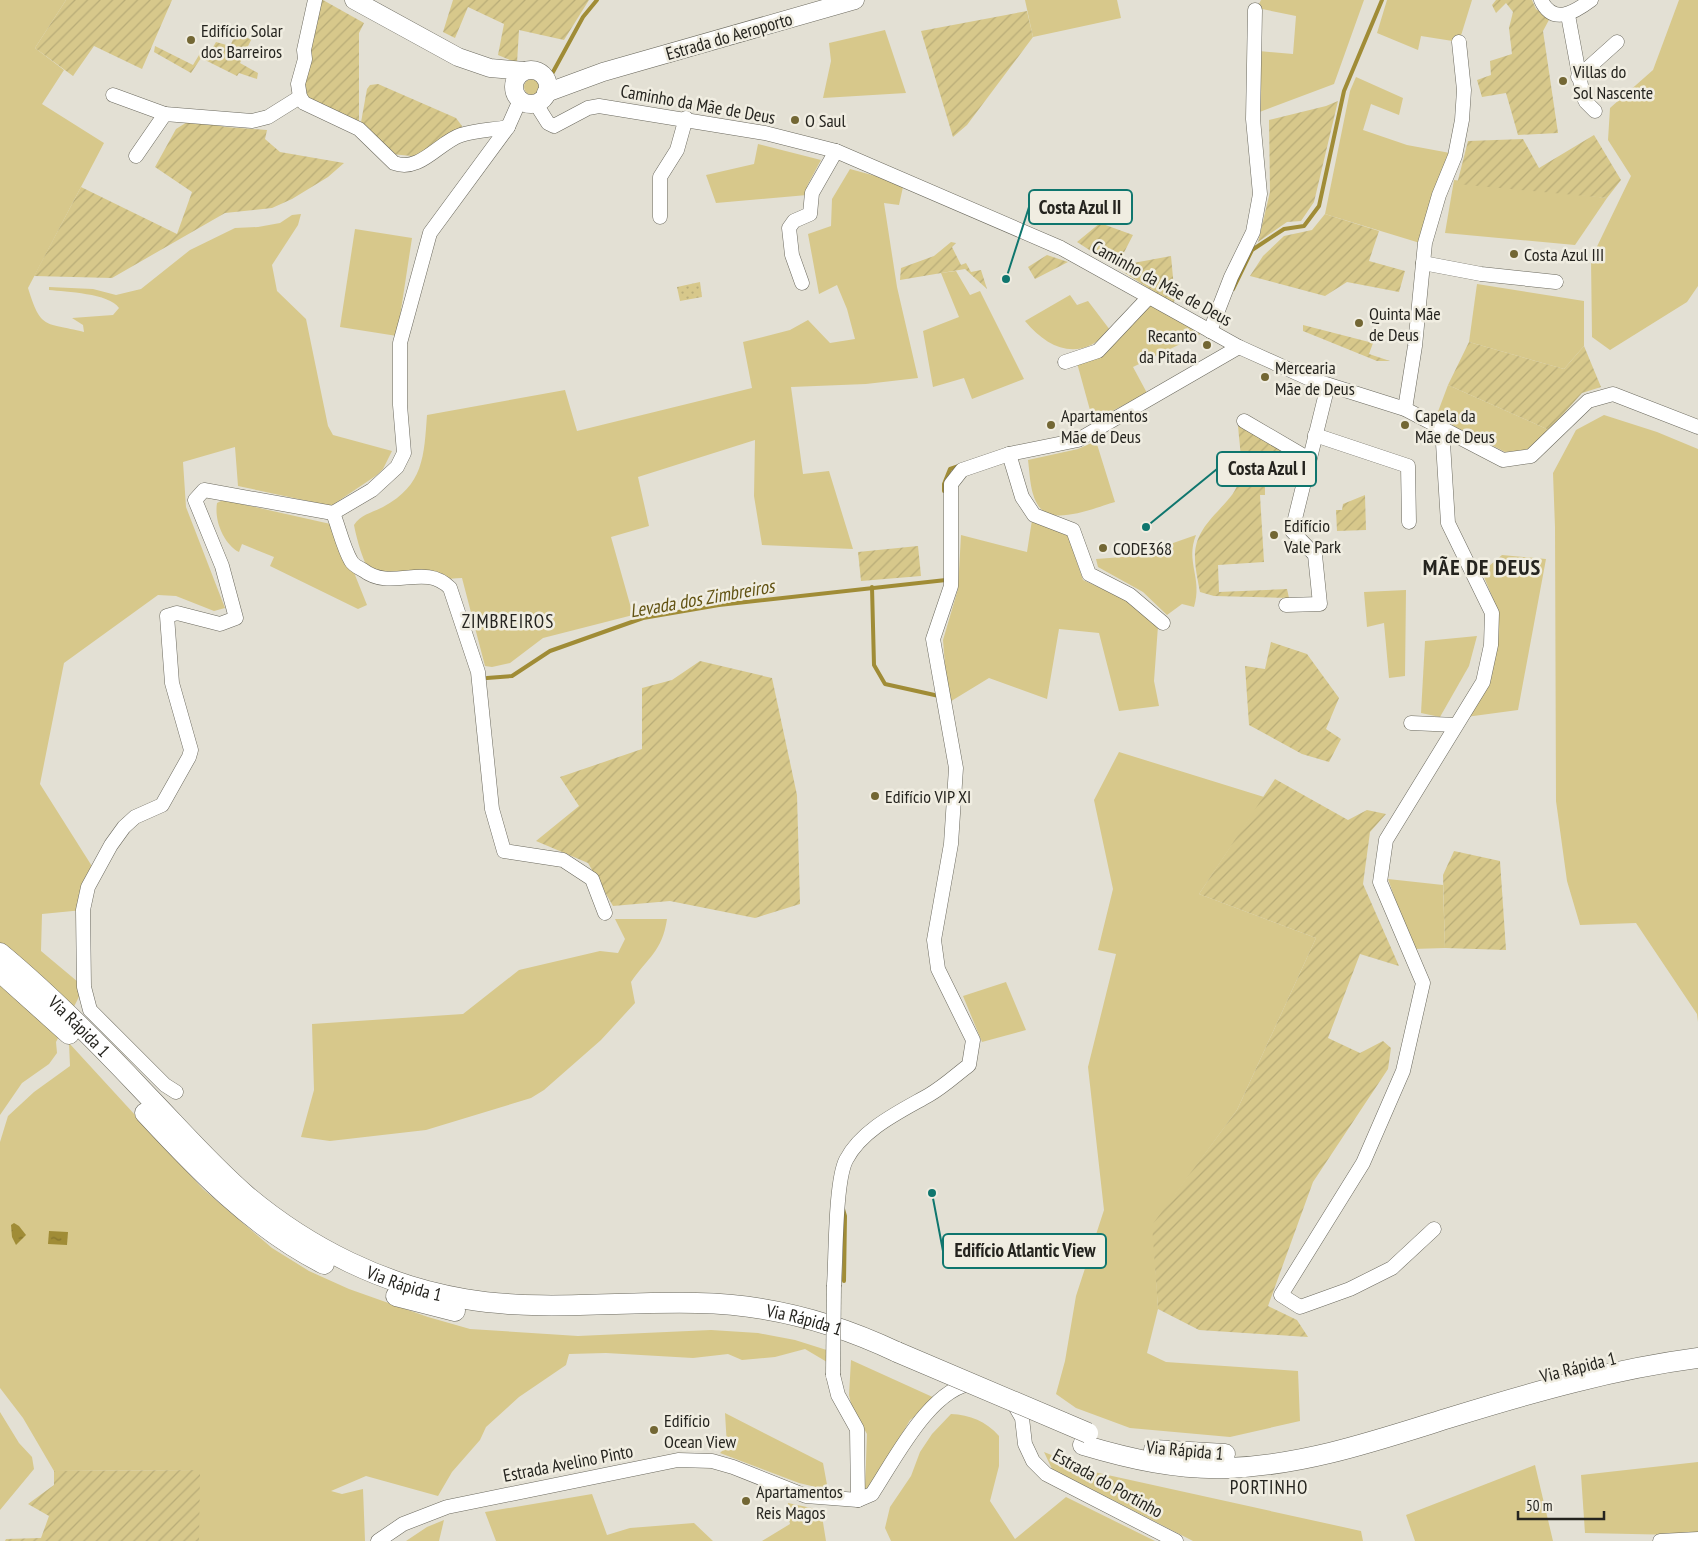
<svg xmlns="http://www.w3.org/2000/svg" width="1698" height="1541" viewBox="0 0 1698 1541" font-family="'PT Sans Narrow',sans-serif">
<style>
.grass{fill:#d7c88b}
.park{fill:url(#park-dots)}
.garden{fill:url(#garden-furrows)}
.water{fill:url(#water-ripples)}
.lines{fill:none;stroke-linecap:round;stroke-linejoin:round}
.stream{stroke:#a08c36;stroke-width:4}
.minor-casing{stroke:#6b695e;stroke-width:15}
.major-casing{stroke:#6b695e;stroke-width:19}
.highway-casing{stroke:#6b695e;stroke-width:21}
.minor{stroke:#fff;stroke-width:14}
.major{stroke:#fff;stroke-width:18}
.highway{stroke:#fff;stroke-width:20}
.minor-bridge-casing{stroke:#6b695e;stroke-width:15;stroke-linecap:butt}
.highway-bridge-casing{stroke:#6b695e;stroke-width:21;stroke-linecap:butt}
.minor-bridge{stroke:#fff;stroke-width:14}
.highway-bridge{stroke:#fff;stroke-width:20}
.poi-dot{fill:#736734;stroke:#f0ede1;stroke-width:2}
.labels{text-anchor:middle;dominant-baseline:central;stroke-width:5;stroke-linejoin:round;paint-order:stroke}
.poi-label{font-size:18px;fill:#25241f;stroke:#f0ede1;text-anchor:start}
.street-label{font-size:18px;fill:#25241f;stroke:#f0ede1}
.water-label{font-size:19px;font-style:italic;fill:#625313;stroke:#f0ede1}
.neighbourhood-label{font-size:19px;letter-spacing:1px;fill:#25241f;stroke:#f0ede1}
.district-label{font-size:22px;font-weight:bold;letter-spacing:1px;fill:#25241f;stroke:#f0ede1}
.leader{fill:none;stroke:#0f766e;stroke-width:2}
.callout-dot{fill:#0f766e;stroke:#f0ede1;stroke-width:2}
.callout{fill:#f0ede1;stroke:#0f766e;stroke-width:2}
.callout-label{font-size:19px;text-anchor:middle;font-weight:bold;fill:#25241f}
</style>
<defs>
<pattern id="park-dots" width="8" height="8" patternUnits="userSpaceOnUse" patternTransform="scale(1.25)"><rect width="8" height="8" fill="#d7c88b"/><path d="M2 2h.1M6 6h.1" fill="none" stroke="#b8ac78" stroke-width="1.8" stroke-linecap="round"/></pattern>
<pattern id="garden-furrows" width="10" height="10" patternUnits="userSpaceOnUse" patternTransform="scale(1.25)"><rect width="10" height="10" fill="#d7c88b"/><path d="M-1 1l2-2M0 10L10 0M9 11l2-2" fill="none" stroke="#b8ac78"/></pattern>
<pattern id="water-ripples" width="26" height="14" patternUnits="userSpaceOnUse" patternTransform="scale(1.25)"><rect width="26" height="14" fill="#a08c36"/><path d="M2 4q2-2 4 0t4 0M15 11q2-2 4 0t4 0" fill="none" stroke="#82722d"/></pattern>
</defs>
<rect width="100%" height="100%" fill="#e3e0d4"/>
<!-- grass -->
<g class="grass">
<path d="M0 0H66L35 48 64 70 42 104 104 143 28 288C41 330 44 322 84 332L83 325 72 318 113 315 119 308C109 293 66 292 49 290V287L93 289 116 295 141 289 190 250 235 228 258 227 280 223 292 215 301 214 298 225 272 265 277 291 306 319 328 426 333 435 392 451 383 469 377 475 331 506 238 486 235 447 183 462 186 507 225 608 214 611 176 596 158 595 64 663 40 784 95 871 83 910 42 914 41 951 84 987 56 1042 57 1053 49 1064 22 1083 0 1115Z"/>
<path d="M1025 0H1117L1121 18 1033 37Z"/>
<path d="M1261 0H1364L1334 84 1257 113 1259 51 1293 54 1296 16 1257 8Z"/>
<path d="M1387 0H1472L1459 42 1421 36 1418 50 1377 33Z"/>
<path d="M1679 0H1698V286L1687 302 1610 350 1592 337 1591 259 1631 176 1608 140 1610 108 1653 70Z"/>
<path d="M885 30 906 93 823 98 831 61 829 43Z"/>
<path d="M1356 77 1403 98 1399 115 1371 104 1363 130 1407 145 1450 153 1420 243 1325 214 1350 91Z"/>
<circle cx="532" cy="87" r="8"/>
<path d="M758 144 821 160 807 186V195L716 203 706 175 754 164Z"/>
<path d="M850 169 883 178 903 187 899 205 884 203 897 287 918 378 866 384 791 387 803 474 829 471 853 549 762 545 754 496 755 440 638 477 649 526 611 537 633 615 543 638 510 663 492 667 485 666 462 578C437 579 394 587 372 573 364 567 356 536 354 525 361 514 372 513 383 507 424 485 424 456 427 415L565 390 577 431 752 388 743 342 790 330 808 320 830 343 855 339 847 309 837 285 819 294 808 234 831 226 832 199Z"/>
<path d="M1454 180 1607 198 1575 245 1445 233Z"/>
<path d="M355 229 412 238 397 336 340 327Z"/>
<path d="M956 271 970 295 980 291 1024 379 972 399 964 378 933 387 923 331 959 317 941 273Z"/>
<path d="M1477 284 1584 301V346L1564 369 1469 342Z"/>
<path d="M1070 295 1077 305 1088 301 1110 330C1081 362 1050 351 1025 321Z"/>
<path d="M1150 305 1203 333 1133 367 1147 393 1093 421 1077 363 1102 357Z"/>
<path d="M1448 385 1549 430 1528 450 1505 452 1436 417Z"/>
<path d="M1604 415 1657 432 1698 449V1022L1697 1014 1636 923 1580 925 1567 881 1556 801 1555 527 1553 473 1576 430Z"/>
<path d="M1096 441 1115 502C1097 507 1055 525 1041 509 1030 497 1030 475 1028 460L1078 449Z"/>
<path d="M221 501H228L335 525 367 605 358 609 270 566 274 557 242 544 239 552C224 544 214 521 217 503Z"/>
<path d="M1032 520 1068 536 1083 580 1127 600 1158 626 1154 681 1159 706 1119 711 1099 633 1059 629 1047 699 989 678 948 703 943 640 958 589 961 535 1027 552Z"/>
<path d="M1196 535C1185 562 1203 578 1194 607L1182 604 1167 615 1143 592 1098 567 1096 559 1136 556Z"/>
<path d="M1502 555 1546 559 1518 710 1466 717 1497 641 1498 611 1482 572Z"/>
<path d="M1406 590 1405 676 1389 678 1384 623 1367 627 1364 592Z"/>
<path d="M1477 636 1469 666 1440 717 1421 713 1425 641Z"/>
<path d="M1119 752 1264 797 1199 894 1316 938 1237 1110 1153 1225 1158 1309 1147 1353 1166 1362 1298 1371 1300 1421 1230 1437 1130 1428 1076 1408 1056 1394 1065 1361 1076 1296 1104 1210 1088 1067 1116 954 1098 950 1113 889 1094 800Z"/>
<path d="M1388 879 1443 885 1445 948 1413 949Z"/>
<path d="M615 919H667C662 952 648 957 631 982L635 1003 601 1040 544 1090 531 1098 426 1130 330 1141 301 1137 314 1090 312 1024 463 1014 519 970 600 951 618 953 625 939Z"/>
<path d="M1006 982 1026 1030 982 1042 963 996Z"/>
<path d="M69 1043 203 1189 272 1248 309 1271 349 1289 428 1317 470 1329 578 1336 711 1330 758 1333 795 1340 833 1352 832 1365 805 1349 775 1357 742 1360 728 1354 693 1358 606 1353 569 1354 566 1365 519 1397 486 1427 480 1440 452 1472 438 1496 366 1476 331 1491 342 1494 363 1489 365 1541H199V1470L54 1471 23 1418 0 1388V1142L8 1116 34 1092 70 1066Z"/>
<path d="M851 1360 937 1399 910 1420 877 1477 867 1490 865 1488 867 1434 852 1408 849 1395Z"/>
<path d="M0 1412 19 1443 32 1457 34 1469 0 1510Z"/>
<path d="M725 1413 823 1463 828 1490 799 1483 720 1453 727 1446Z"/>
<path d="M951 1414C970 1415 986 1421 999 1436V1466L990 1501 1015 1539 1066 1497 1155 1541H891L885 1528 890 1507 911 1476 920 1452 932 1434Z"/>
<path d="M1044 1452 1094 1472 1361 1531 1363 1541H1193L1052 1469Z"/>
<path d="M1698 1462V1533L1679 1535 1585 1533 1581 1475Z"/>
<path d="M1535 1465 1553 1541H1415L1406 1515Z"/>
<path d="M592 1494 607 1535 630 1528 694 1523 713 1541H496L485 1512Z"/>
<path d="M788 1503 821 1510 826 1541H762L790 1524 787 1511Z"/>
<path d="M444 1520 439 1541H406L427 1527Z"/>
</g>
<!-- park -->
<path class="park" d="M700 282 702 297 680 301 677 287Z"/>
<!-- garden -->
<g class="garden">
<path d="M66 0H172L142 69 94 46 73 76 35 48Z"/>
<path d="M317 0H323L364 23 359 33V129L304 103 303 62Z"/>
<path d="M453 0H589L564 40 519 30 517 63 498 55 504 24 468 7 455 38 443 32Z"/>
<path d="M1496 0H1532L1536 9 1550 18 1543 31 1558 133 1518 135 1506 93 1482 97 1477 80 1491 75 1490 61 1512 54 1509 28 1513 12 1506 3 1496 13 1492 5Z"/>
<path d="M1027 11 1033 37 967 125 953 137 921 31Z"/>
<path d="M237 31 251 40 240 63 258 73 257 79 239 73 237 76 201 58 191 73 154 52 155 46 193 65 202 50 209 54 216 42 230 46Z"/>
<path d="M378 84 456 118 462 126 461 131 422 157 391 154 360 128 367 89 370 85Z"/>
<path d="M1338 101 1314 202 1301 221 1287 222 1258 242 1270 192 1269 120 1326 106Z"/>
<path d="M192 119 225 127 267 130 265 139 280 152 344 163 328 177 292 199 272 208 225 213 112 278 34 276 81 187 177 234 192 192 155 167 176 129Z"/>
<path d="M1594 135 1621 180 1607 198 1457 184 1468 141 1523 139 1539 168Z"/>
<path d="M1325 214 1379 231 1369 261 1405 271 1399 292 1347 282 1325 296 1250 276 1263 256 1284 236 1312 230Z"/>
<path d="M1100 223 1133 235 1117 266 1171 256 1175 299 1173 304 1077 242Z"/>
<path d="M951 242 956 243 952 247 961 265 966 263 971 272 981 270 987 289 965 269 900 280 901 268 934 256Z"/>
<path d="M1047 255 1068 262 1035 279 1028 267Z"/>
<path d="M1303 325 1373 343 1369 354 1390 361H1377L1303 331Z"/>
<path d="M1469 342 1564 369 1584 346 1601 387 1582 393 1549 430 1448 385Z"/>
<path d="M1238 425 1300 459 1286 485 1265 487V495H1260L1264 562 1218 565 1219 592 1287 589 1289 598 1214 596 1200 592C1193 555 1189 541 1218 511 1225 503 1235 494 1238 483 1244 465 1239 443 1238 425Z"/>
<path d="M1365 495 1366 530 1337 531 1336 510H1342L1343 504Z"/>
<path d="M918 546 921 576 861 581 858 552Z"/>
<path d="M1271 642 1307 654 1339 698 1326 729 1341 739 1329 762 1302 754 1249 725 1245 666 1265 669Z"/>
<path d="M700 661 772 678 797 795 800 904 755 918 670 901 613 906 588 863 536 841 579 806 560 777 642 749V688L672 680Z"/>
<path d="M1275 779 1348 820 1367 810 1386 814 1370 832 1363 884 1399 966 1360 954 1328 1038 1360 1053 1383 1041 1391 1048 1388 1069 1313 1182 1268 1306 1297 1320 1308 1337 1199 1330 1158 1309 1152 1225 1237 1110 1316 938 1199 894Z"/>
<path d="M1454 851 1500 861 1506 950 1445 948 1443 875Z"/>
<path d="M200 1470 199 1541H5L6 1539 41 1538 49 1516 28 1504 54 1485V1471Z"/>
</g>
<!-- water -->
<g class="water">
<path d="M14 1223 19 1226 26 1235 16 1245 12 1237 11 1225Z"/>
<path d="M49 1231 68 1232 67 1245 48 1244Z"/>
</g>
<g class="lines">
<!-- stream -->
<g class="stream">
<path d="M547 83 583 17 597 0"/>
<path d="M1233 289 1252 250 1284 229 1304 226 1319 206 1344 91 1382 0"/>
<path d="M944 491V484L950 469 959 466"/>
<path d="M872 587 874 665 885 684 939 696"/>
<path d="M487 678 512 676 550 651 643 618 719 605 946 580V578"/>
<path d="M843 1209 845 1216 844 1281"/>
</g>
<!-- minor casing -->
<g class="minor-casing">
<g id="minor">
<path d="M315 0 304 50 305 59 298 84 300 97 304 103 359 129 394 163C420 173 439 142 461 135 476 130 492 130 508 127"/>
<path d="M1541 0C1553 26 1575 12 1591 0"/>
<path d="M1568 15 1583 96 1586 102 1595 111"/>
<path d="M1578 77 1617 42"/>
<path d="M113 95 165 114"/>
<path d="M536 104 548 123 554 126 588 108 599 106 765 133 836 151 1061 248 1239 347 1310 379 1405 409 1503 460 1531 456 1588 401 1613 394 1698 427"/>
<path d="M136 156 165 114 252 121 268 117 300 97"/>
<path d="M660 217V177L677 150 686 118"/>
<path d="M1423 263 1481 274 1556 282"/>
<path d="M802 283 792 255 789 228 794 221 810 214 812 193 836 151"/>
<path d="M1210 331 1231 277 1253 232 1260 194 1253 119 1255 10"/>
<path d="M1065 362 1098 351 1148 298"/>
<path d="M1405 409 1415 346 1425 243 1439 195 1455 156 1462 120 1464 90 1459 42"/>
<path d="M1244 421 1309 459"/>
<path d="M1315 435 1408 466 1409 522"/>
<path d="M1009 454 1022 497 1034 515 1073 530 1089 574 1130 595 1163 623"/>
<path d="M333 513C339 528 343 547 351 561 353 565 359 568 363 570 392 592 424 562 450 588L478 672 492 809 504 851 563 860 592 879 605 913"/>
<path d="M1286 605 1320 604 1315 555 1292 531 1328 385"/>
<path d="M1411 723 1456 725"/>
<path d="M176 1092 165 1085 90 1010 84 987 83 910 88 887 111 845 124 827 135 817 162 805 189 757 191 750 172 683 167 616 177 613 220 624 236 618 222 566 195 500 204 490 333 513 372 490 397 467 404 453 400 405V343L430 233 508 127 520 100"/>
<path d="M1434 1229 1392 1268 1350 1289 1300 1307 1281 1295 1363 1163 1403 1071 1423 983 1380 882 1386 840 1483 682 1491 645 1492 613 1448 523 1442 427"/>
<path d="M834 1285C836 1258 835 1182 846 1160 862 1129 901 1111 929 1095 943 1087 956 1075 969 1065L973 1040 938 969 934 940 951 844 956 768 933 639 951 586V484L962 470 1009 454 1078 440 1239 347"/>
<path d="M833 1375 838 1395 857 1429 858 1500"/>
<path d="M1011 1399 1022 1418 1025 1444 1033 1461 1046 1474 1176 1541"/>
<path d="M378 1541 403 1524 447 1507 678 1460 712 1461 733 1467 806 1496 858 1500 872 1494C894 1461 931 1386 975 1383"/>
<path d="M1660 1541 1698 1539"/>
</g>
</g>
<!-- major casing -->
<g class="major-casing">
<g id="major">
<path d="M354 0 458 57 490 68 524 71"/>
<circle cx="531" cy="87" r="17"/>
<path d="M546 93 603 72 855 0"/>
</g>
</g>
<!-- highway casing -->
<g class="highway-casing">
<g id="highway">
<path id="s1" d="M0 953C52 996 99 1044 145 1093 179 1128 211 1165 247 1196 309 1248 385 1286 465 1299 542 1312 620 1301 697 1303 767 1304 834 1322 897 1352"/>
<path d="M0 972 69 1034"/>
<path d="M145 1113C198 1170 253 1228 324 1264"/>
<path d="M396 1296 455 1311"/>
<path d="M1083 1445C1130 1459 1178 1470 1228 1468 1306 1465 1378 1440 1452 1417 1533 1392 1614 1369 1698 1358"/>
<path d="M1154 1450 1225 1454"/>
</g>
</g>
<!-- minor -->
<use href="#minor" class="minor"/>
<!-- major -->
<use href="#major" class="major"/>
<!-- highway -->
<use href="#highway" class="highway"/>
<!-- minor-bridge casing -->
<g class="minor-bridge-casing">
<path id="minor-bridge" d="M833 1375 834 1285"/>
</g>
<!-- highway-bridge casing -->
<g class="highway-bridge-casing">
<path id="highway-bridge" d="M897 1352 1088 1433"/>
</g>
<!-- minor-bridge -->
<use href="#minor-bridge" class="minor-bridge"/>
<!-- highway-bridge -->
<use href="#highway-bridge" class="highway-bridge"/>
</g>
<!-- markers -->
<g class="poi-dot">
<circle cx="191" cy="40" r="5"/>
<circle cx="1563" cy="81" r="5"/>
<circle cx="795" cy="120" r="5"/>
<circle cx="1514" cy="254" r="5"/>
<circle cx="1359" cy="323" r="5"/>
<circle cx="1207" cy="345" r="5"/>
<circle cx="1265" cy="377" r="5"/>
<circle cx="1051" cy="425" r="5"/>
<circle cx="1405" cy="425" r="5"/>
<circle cx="1274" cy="535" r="5"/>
<circle cx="1103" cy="548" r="5"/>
<circle cx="875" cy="796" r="5"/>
<circle cx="654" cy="1430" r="5"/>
<circle cx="746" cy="1501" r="5"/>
</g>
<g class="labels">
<!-- poi labels -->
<g class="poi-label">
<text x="201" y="30">Edifício Solar<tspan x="201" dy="21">dos Barreiros</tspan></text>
<text x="1573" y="71">Villas do<tspan x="1573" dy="21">Sol Nascente</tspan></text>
<text x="805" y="120">O Saul</text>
<text x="1524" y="254">Costa Azul III</text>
<text x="1369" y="313">Quinta Mãe<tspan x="1369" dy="21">de Deus</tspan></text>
<text x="1197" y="335" text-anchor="end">Recanto<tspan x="1197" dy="21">da Pitada</tspan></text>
<text x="1275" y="367">Mercearia<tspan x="1275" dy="21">Mãe de Deus</tspan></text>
<text x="1061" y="415">Apartamentos<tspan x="1061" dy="21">Mãe de Deus</tspan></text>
<text x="1415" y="415">Capela da<tspan x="1415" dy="21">Mãe de Deus</tspan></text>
<text x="1284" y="525">Edifício<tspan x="1284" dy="21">Vale Park</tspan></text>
<text x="1113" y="548">CODE368</text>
<text x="885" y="796">Edifício VIP XI</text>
<text x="664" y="1420">Edifício<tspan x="664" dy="21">Ocean View</tspan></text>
<text x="756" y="1491">Apartamentos<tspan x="756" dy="21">Reis Magos</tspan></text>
</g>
<!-- street labels -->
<g class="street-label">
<text transform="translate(729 36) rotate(-16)">Estrada do Aeroporto</text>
<text transform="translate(698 104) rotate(10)">Caminho da Mãe de Deus</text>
<text transform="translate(1162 283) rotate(29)">Caminho da Mãe de Deus</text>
<text stroke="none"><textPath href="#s1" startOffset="108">Via Rápida 1</textPath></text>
<text stroke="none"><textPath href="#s1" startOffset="528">Via Rápida 1</textPath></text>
<text stroke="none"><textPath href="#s1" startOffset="932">Via Rápida 1</textPath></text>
<text transform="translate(1578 1367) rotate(-14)">Via Rápida 1</text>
<text transform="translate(1185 1450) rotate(5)">Via Rápida 1</text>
<text transform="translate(568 1463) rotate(-11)">Estrada Avelino Pinto</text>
<text transform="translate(1108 1483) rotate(29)">Estrada do Portinho</text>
</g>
<!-- water labels -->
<g class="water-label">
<text transform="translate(702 598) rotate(-10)">Levada dos Zimbreiros</text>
</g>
<!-- neighbourhood labels -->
<g class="neighbourhood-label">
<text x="508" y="621">ZIMBREIROS</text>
<text x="1269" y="1487">PORTINHO</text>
</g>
<!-- district labels -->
<g class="district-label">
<text x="1482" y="567">MÃE DE DEUS</text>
</g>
</g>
<!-- callouts -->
<path class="leader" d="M1006 279L1029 207M1146 527L1217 469M932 1193L943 1251"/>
<g class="callout-dot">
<circle cx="1006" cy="279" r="5"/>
<circle cx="1146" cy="527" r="5"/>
<circle cx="932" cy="1193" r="5"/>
</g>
<g class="callout">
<rect x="1029" y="190" width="103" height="34" rx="5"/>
<rect x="1217" y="452" width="99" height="34" rx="5"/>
<rect x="943" y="1234" width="163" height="34" rx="5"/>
</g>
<g class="callout-label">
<text x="1080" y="214">Costa Azul II</text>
<text x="1267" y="475">Costa Azul I</text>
<text x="1025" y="1257">Edifício Atlantic View</text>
</g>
<!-- scale -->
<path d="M1518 1511v8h86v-8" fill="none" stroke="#25241f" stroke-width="2.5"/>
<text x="1526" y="1511" font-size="15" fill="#25241f" stroke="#f0ede1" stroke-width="4" paint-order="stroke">50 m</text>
</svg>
